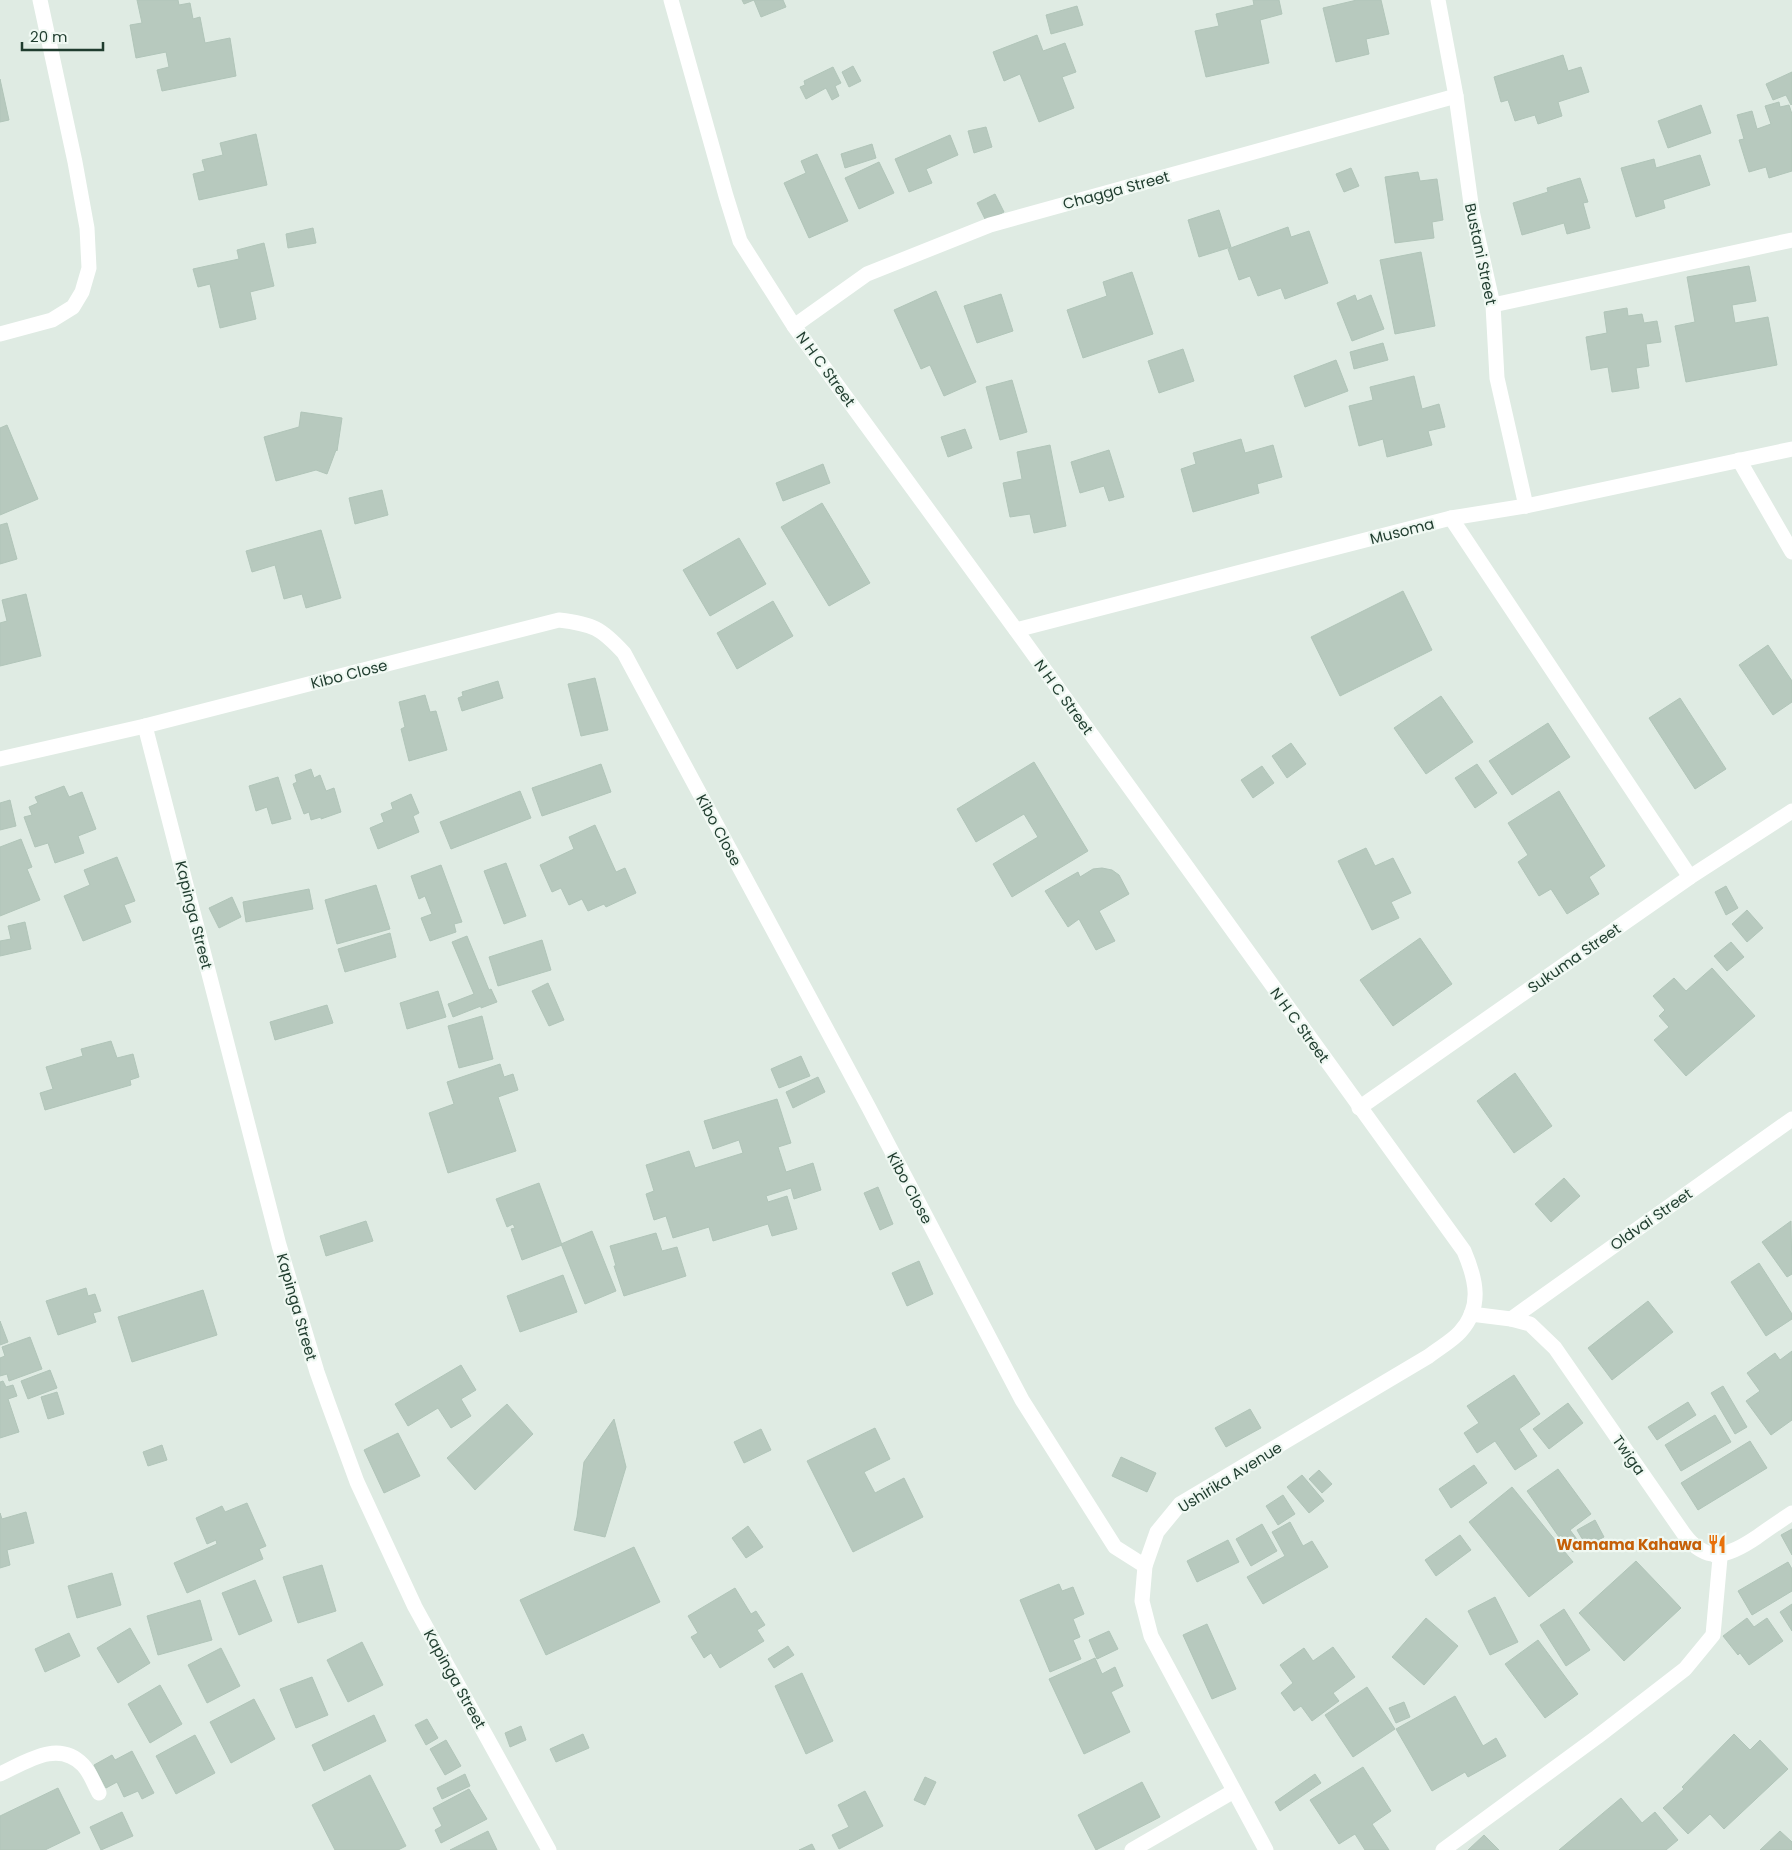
<svg xmlns="http://www.w3.org/2000/svg" width="1792" height="1850" viewBox="0 0 1792 1850" font-family="Poppins,sans-serif">
<style>
.building{fill:#b7c9be;stroke:#b1c5b9}
.lines{fill:none;stroke-linecap:round;stroke-linejoin:round}
.street{stroke:#fff;stroke-width:15}
.labels{text-anchor:middle;dominant-baseline:central;stroke-width:4.5;stroke-linejoin:round;paint-order:stroke}
.street-label{font-size:15px;fill:#1f3c2e;stroke:#eff8f2}
.food-label{font-size:15px;font-weight:bold;fill:#c56008;stroke:#eff8f2;text-anchor:end}
</style>
<rect width="100%" height="100%" fill="#dfebe3"/>
<!-- building -->
<g class="building">
<path d="M137 0H178L179 5 190 3 193 19 200 17 205 43 230 38 236 76 162 91 157 70 169 67 166 52 136 58 130 25 142 23Z"/>
<path d="M742 0H783L786 7 761 17 754 0 744 4Z"/>
<path d="M1253 0H1279L1282 14 1260 20 1269 63 1206 77 1195 31 1219 26 1216 14 1254 5Z"/>
<path d="M1357 0H1381L1389 34 1366 39 1369 54 1336 62 1323 8Z"/>
<path d="M1077 6 1083 25 1051 34 1046 15Z"/>
<path d="M1037 35 1043 51 1065 43 1076 72 1062 77 1074 108 1039 122 1020 74 1004 81 993 52Z"/>
<path d="M1563 55 1568 71 1581 67 1589 92 1558 102 1562 116 1538 124 1535 115 1515 121 1508 100 1501 102 1494 77Z"/>
<path d="M853 66 861 81 849 87 842 72Z"/>
<path d="M833 67 841 83 835 86 839 96 832 100 826 88 806 99 800 87 805 85 804 81Z"/>
<path d="M1792 72V104L1791 105 1786 95 1773 100 1766 84Z"/>
<path d="M0 79 9 120 0 122Z"/>
<path d="M1779 102 1780 107 1789 105 1792 114V171L1769 178 1766 167 1749 172 1739 140 1744 139 1737 115 1752 111 1757 129 1771 124 1765 106Z"/>
<path d="M1701 105 1711 133 1668 148 1658 121Z"/>
<path d="M986 127 992 147 974 153 968 131Z"/>
<path d="M256 134 267 185 199 200 193 174 205 171 202 160 223 155 220 143Z"/>
<path d="M950 135 958 155 926 169 932 183 909 192 895 159Z"/>
<path d="M872 144 876 158 845 168 841 154Z"/>
<path d="M817 154 848 221 809 238 784 183 806 173 801 161Z"/>
<path d="M1700 155 1710 185 1663 200 1665 208 1636 217 1621 168 1654 159 1656 168Z"/>
<path d="M879 162 894 193 859 209 845 178Z"/>
<path d="M1351 168 1359 186 1344 192 1336 174Z"/>
<path d="M1418 172 1420 181 1437 179 1443 220 1432 222 1434 238 1395 243 1385 177Z"/>
<path d="M1580 178 1588 202 1583 203 1590 228 1567 234 1564 223 1522 235 1513 203 1548 192 1547 188Z"/>
<path d="M995 194 1004 212 986 221 977 203Z"/>
<path d="M1219 210 1231 247 1199 257 1188 220Z"/>
<path d="M1288 227 1291 237 1309 231 1328 283 1285 299 1281 288 1258 296 1250 276 1239 280 1228 249Z"/>
<path d="M313 228 316 243 288 248 286 234Z"/>
<path d="M264 243 274 286 250 292 256 319 220 328 210 284 198 287 193 269 239 259 237 250Z"/>
<path d="M1421 252 1435 326 1395 334 1380 260Z"/>
<path d="M1749 266 1756 301 1732 305 1735 323 1768 317 1777 365 1686 382 1675 326 1695 322 1687 277Z"/>
<path d="M1132 272 1153 334 1083 358 1067 310 1107 296 1103 282Z"/>
<path d="M936 291 976 382 944 396 930 365 921 369 894 310Z"/>
<path d="M1001 294 1013 331 977 343 964 306Z"/>
<path d="M1355 295 1357 301 1371 295 1384 329 1352 341 1337 303Z"/>
<path d="M1627 308 1628 316 1642 314 1644 323 1657 321 1661 342 1646 344 1649 366 1636 368 1639 388 1612 392 1608 367 1591 370 1586 337 1607 333 1604 312Z"/>
<path d="M1383 343 1388 360 1354 369 1350 352Z"/>
<path d="M1183 349 1194 381 1159 393 1148 361Z"/>
<path d="M1336 360 1348 391 1305 407 1294 376Z"/>
<path d="M1414 376 1422 409 1439 404 1445 427 1428 431 1432 445 1387 457 1383 439 1359 446 1349 406 1373 400 1370 387Z"/>
<path d="M1012 380 1027 432 1000 440 986 387Z"/>
<path d="M301 412 342 418 337 451 336 450 327 474 316 470 276 481 264 437 299 427Z"/>
<path d="M7 425 38 499 0 515V428Z"/>
<path d="M965 429 972 448 948 457 941 437Z"/>
<path d="M1241 439 1245 453 1273 445 1282 477 1257 484 1259 493 1193 512 1181 469 1196 464 1193 453Z"/>
<path d="M1050 445 1066 526 1034 533 1030 514 1010 517 1003 483 1022 479 1017 452Z"/>
<path d="M1109 450 1124 497 1109 501 1104 486 1080 493 1071 462Z"/>
<path d="M823 464 830 483 783 501 776 483Z"/>
<path d="M382 490 388 515 355 524 349 498Z"/>
<path d="M822 503 870 583 829 606 781 527Z"/>
<path d="M7 523 17 559 0 564V525Z"/>
<path d="M321 530 341 598 306 608 302 594 284 599 275 565 252 572 246 551Z"/>
<path d="M739 538 766 584 710 616 683 570Z"/>
<path d="M1403 591 1432 650 1340 696 1311 637Z"/>
<path d="M26 594 41 656 0 666V623L7 621 2 600Z"/>
<path d="M773 601 793 636 737 669 717 633Z"/>
<path d="M1768 645 1792 681V702L1773 715 1739 665Z"/>
<path d="M595 678 608 730 581 736 568 684Z"/>
<path d="M498 681 503 698 462 711 458 698 463 696 462 692Z"/>
<path d="M425 695 430 712 436 711 447 750 409 761 401 729 405 727 399 702Z"/>
<path d="M1441 696 1473 742 1426 774 1394 728Z"/>
<path d="M1680 698 1726 769 1695 789 1649 718Z"/>
<path d="M1548 723 1570 757 1512 795 1489 761Z"/>
<path d="M1291 743 1306 764 1287 778 1272 756Z"/>
<path d="M1034 762 1088 851 1012 897 993 864 1038 837 1024 814 976 842 957 809Z"/>
<path d="M601 764 611 792 542 816 532 788Z"/>
<path d="M1477 764 1497 793 1475 808 1455 778Z"/>
<path d="M1262 766 1274 783 1253 798 1241 780Z"/>
<path d="M311 769 314 778 320 775 326 791 334 788 341 812 321 819V817L311 820 309 812 304 814 293 784 297 782 295 775Z"/>
<path d="M278 777 291 819 272 824 267 807 256 811 249 786Z"/>
<path d="M64 786 69 797 82 792 96 829 78 836 84 853 55 863 48 843 35 847 24 817 32 815 29 807 38 803 35 797Z"/>
<path d="M520 791 531 818 451 849 440 822Z"/>
<path d="M1559 791 1605 866 1589 877 1599 894 1567 914 1551 889 1539 896 1518 862 1528 855 1508 823Z"/>
<path d="M411 794 419 813 413 816 419 832 378 849 370 828 384 822 381 814 393 809 391 803Z"/>
<path d="M10 800 16 826 0 830V803Z"/>
<path d="M595 825 616 872 625 868 636 893 606 907 604 904 588 911 582 899 569 905 561 888 552 892 540 865 574 849 569 837Z"/>
<path d="M21 839 32 867 27 869 40 900 0 916V847Z"/>
<path d="M1366 848 1375 866 1393 858 1411 893 1391 902 1399 918 1372 930 1338 861Z"/>
<path d="M117 857 135 901 124 905 131 922 83 941 64 896 90 885 84 870Z"/>
<path d="M506 863 526 916 504 924 484 871Z"/>
<path d="M441 865 462 922 454 924 456 932 430 941 421 918 432 914 425 896 419 899 411 876Z"/>
<path d="M1102 868 1112 870 1119 875 1129 894 1099 911 1115 941 1096 950 1079 919 1068 927 1045 891 1078 872 1080 877 1093 869Z"/>
<path d="M376 885 390 929 337 944 325 900Z"/>
<path d="M1726 886 1738 908 1726 915 1715 892Z"/>
<path d="M309 889 313 909 246 922 243 902Z"/>
<path d="M232 897 241 917 219 928 209 908Z"/>
<path d="M1747 910 1763 928 1747 942 1732 924Z"/>
<path d="M25 922 31 949 0 956V941L11 939 8 926Z"/>
<path d="M390 933 396 957 345 972 338 949Z"/>
<path d="M467 936 489 990 491 989 497 1002 481 1008V1006L453 1017 448 1004 474 994 452 942Z"/>
<path d="M1420 938 1452 984 1393 1026 1360 980Z"/>
<path d="M542 940 551 970 498 986 489 957Z"/>
<path d="M1731 942 1744 957 1727 971 1714 956Z"/>
<path d="M1712 968 1755 1016 1686 1076 1654 1040 1669 1027 1659 1016 1665 1010 1653 996 1674 978 1686 991Z"/>
<path d="M548 983 564 1020 549 1026 532 991Z"/>
<path d="M438 991 446 1017 407 1029 400 1003Z"/>
<path d="M327 1005 333 1023 275 1040 270 1022Z"/>
<path d="M482 1016 493 1059 459 1068 448 1026Z"/>
<path d="M111 1041 117 1058 133 1054 139 1077 130 1080 131 1085 45 1110 40 1093 53 1089 46 1067 83 1056 81 1049Z"/>
<path d="M801 1056 810 1076 779 1088 771 1069Z"/>
<path d="M500 1064 504 1077 513 1074 518 1090 498 1097 516 1151 448 1173 429 1113 454 1104 447 1082Z"/>
<path d="M1515 1073 1552 1126 1514 1153 1477 1101Z"/>
<path d="M818 1077 825 1092 793 1108 786 1092Z"/>
<path d="M777 1099 791 1143 778 1147 786 1172 813 1163 821 1190 794 1199 791 1188 766 1196 768 1202 787 1196 797 1229 772 1236 768 1224 713 1241 709 1227 673 1238 666 1216 654 1220 646 1194 654 1191 646 1165 689 1151 695 1168 743 1153 739 1140 713 1149 704 1121Z"/>
<path d="M1564 1178 1580 1196 1551 1222 1535 1204Z"/>
<path d="M539 1183 562 1245 522 1260 511 1229 515 1228 513 1224 507 1227 496 1199Z"/>
<path d="M878 1187 893 1224 880 1230 864 1193Z"/>
<path d="M366 1221 373 1241 326 1256 320 1236Z"/>
<path d="M1791 1221 1792 1274 1787 1277 1762 1242Z"/>
<path d="M592 1231 616 1291 585 1304 561 1244Z"/>
<path d="M656 1233 662 1251 677 1247 686 1276 624 1296 614 1266H616L610 1246Z"/>
<path d="M919 1261 933 1294 907 1306 892 1273Z"/>
<path d="M1759 1263 1792 1314V1319L1766 1336 1731 1282Z"/>
<path d="M563 1275 577 1312 520 1332 507 1296Z"/>
<path d="M86 1288 88 1296 95 1294 101 1311 93 1313 96 1322 58 1335 46 1301Z"/>
<path d="M203 1290 217 1335 132 1362 118 1317Z"/>
<path d="M1648 1301 1673 1332 1612 1380 1588 1348Z"/>
<path d="M0 1321 8 1342 0 1345Z"/>
<path d="M30 1337 42 1369 9 1381 7 1374 0 1376V1358L5 1356 2 1347Z"/>
<path d="M1792 1351V1420L1771 1435 1746 1401 1760 1391 1747 1373 1775 1353 1780 1360Z"/>
<path d="M461 1365 476 1390 461 1399 471 1416 451 1428 438 1408 408 1426 395 1404Z"/>
<path d="M50 1370 57 1388 28 1399 21 1381Z"/>
<path d="M1514 1375 1540 1414 1519 1429 1537 1456 1515 1470 1495 1441 1477 1453 1464 1433 1479 1423 1467 1406Z"/>
<path d="M3 1381 6 1387 13 1385 17 1396 8 1399 19 1432 0 1438V1382Z"/>
<path d="M1723 1386 1747 1427 1735 1434 1711 1393Z"/>
<path d="M57 1392 64 1414 48 1419 41 1397Z"/>
<path d="M1688 1402 1696 1415 1657 1440 1648 1427Z"/>
<path d="M1568 1403 1583 1423 1549 1449 1533 1429Z"/>
<path d="M507 1404 533 1434 475 1490 447 1458Z"/>
<path d="M1250 1409 1261 1428 1226 1447 1215 1428Z"/>
<path d="M1715 1415 1731 1442 1681 1471 1665 1445Z"/>
<path d="M614 1419 626 1467 605 1537 574 1530 577 1517 584 1462Z"/>
<path d="M875 1428 890 1459 864 1472 875 1493 904 1478 923 1517 853 1552 807 1461Z"/>
<path d="M761 1429 771 1450 744 1463 734 1442Z"/>
<path d="M398 1433 420 1476 384 1493 364 1450Z"/>
<path d="M1750 1441 1767 1468 1698 1510 1681 1483Z"/>
<path d="M162 1445 167 1460 148 1466 143 1452Z"/>
<path d="M1121 1457 1156 1473 1147 1492 1112 1476Z"/>
<path d="M1474 1465 1487 1483 1451 1508 1439 1489Z"/>
<path d="M1558 1469 1591 1514 1570 1530 1582 1546 1573 1552 1561 1535 1559 1537 1527 1491Z"/>
<path d="M1319 1470 1332 1484 1322 1493 1309 1479Z"/>
<path d="M1302 1475 1324 1501 1309 1513 1287 1487Z"/>
<path d="M1512 1487 1573 1562 1529 1597 1469 1522Z"/>
<path d="M1283 1495 1295 1514 1278 1525 1266 1506Z"/>
<path d="M247 1503 266 1546 259 1549 263 1559 187 1593 174 1563 217 1544 216 1540 207 1544 196 1518 222 1506 225 1512Z"/>
<path d="M26 1512 34 1543 7 1550 10 1565 0 1568V1513L2 1519Z"/>
<path d="M1595 1520 1604 1537 1587 1547 1577 1530Z"/>
<path d="M1290 1522 1303 1546 1312 1541 1328 1567 1263 1604 1247 1577 1285 1556 1272 1532Z"/>
<path d="M1262 1524 1277 1551 1251 1566 1236 1539Z"/>
<path d="M748 1526 763 1547 746 1558 732 1538Z"/>
<path d="M1792 1529V1555L1781 1535Z"/>
<path d="M1460 1535 1471 1550 1436 1576 1425 1560Z"/>
<path d="M1228 1540 1239 1562 1197 1582 1187 1561Z"/>
<path d="M634 1547 660 1602 546 1655 520 1600Z"/>
<path d="M1636 1561 1681 1608 1624 1661 1579 1613Z"/>
<path d="M1788 1562 1792 1569V1591L1752 1615 1738 1591Z"/>
<path d="M322 1565 336 1611 298 1623 283 1577Z"/>
<path d="M112 1573 121 1605 77 1618 68 1586Z"/>
<path d="M255 1580 272 1621 239 1635 222 1593Z"/>
<path d="M1059 1584 1062 1591 1073 1587 1084 1614 1073 1619 1080 1637 1073 1640 1081 1659 1050 1672 1020 1600Z"/>
<path d="M735 1588 751 1614 756 1611 765 1625 757 1630 764 1641 720 1668 711 1653 704 1658 691 1637 698 1633 688 1616Z"/>
<path d="M1495 1597 1518 1642 1490 1655 1468 1611Z"/>
<path d="M200 1600 212 1640 158 1655 147 1616Z"/>
<path d="M1792 1604V1631L1780 1612Z"/>
<path d="M1564 1609 1590 1650 1566 1666 1540 1625Z"/>
<path d="M1426 1618 1458 1646 1424 1685 1392 1657Z"/>
<path d="M1747 1618 1754 1627 1767 1618 1783 1641 1749 1665 1740 1653 1738 1655 1723 1636Z"/>
<path d="M1207 1624 1236 1689 1212 1699 1183 1635Z"/>
<path d="M130 1628 150 1663 118 1683 97 1648Z"/>
<path d="M1109 1631 1118 1649 1097 1659 1089 1640Z"/>
<path d="M69 1633 80 1656 45 1672 35 1649Z"/>
<path d="M1538 1640 1578 1694 1545 1718 1505 1664Z"/>
<path d="M362 1642 383 1685 348 1702 327 1660Z"/>
<path d="M788 1646 794 1655 774 1668 768 1659Z"/>
<path d="M1333 1647 1355 1677 1333 1693 1339 1701 1312 1721 1301 1706 1294 1711 1281 1693 1293 1683 1280 1665 1304 1648 1313 1661Z"/>
<path d="M221 1648 240 1686 207 1703 188 1665Z"/>
<path d="M1095 1658 1102 1674 1115 1667 1123 1686 1111 1692 1130 1732 1084 1754 1049 1679Z"/>
<path d="M802 1673 833 1741 806 1754 775 1686Z"/>
<path d="M312 1677 328 1715 296 1728 280 1689Z"/>
<path d="M160 1685 182 1724 150 1743 128 1704Z"/>
<path d="M1367 1687 1395 1729 1353 1757 1325 1715Z"/>
<path d="M1455 1696 1483 1746 1496 1738 1506 1756 1468 1777 1465 1772 1432 1791 1396 1729Z"/>
<path d="M254 1699 275 1739 231 1763 210 1722Z"/>
<path d="M1404 1702 1410 1717 1396 1723 1389 1708Z"/>
<path d="M374 1715 386 1741 324 1771 312 1745Z"/>
<path d="M427 1719 438 1738 426 1745 415 1725Z"/>
<path d="M521 1726 526 1740 510 1747 505 1733Z"/>
<path d="M583 1734 589 1748 556 1762 550 1749Z"/>
<path d="M1734 1734 1750 1750 1760 1740 1788 1769 1724 1829 1710 1814 1688 1834 1663 1808 1684 1789 1682 1787Z"/>
<path d="M195 1735 215 1773 176 1794 156 1756Z"/>
<path d="M446 1740 461 1766 445 1775 430 1749Z"/>
<path d="M132 1751 154 1793 142 1799 138 1791 124 1797 117 1782 106 1788 94 1765 112 1755 115 1760Z"/>
<path d="M1363 1767 1391 1811 1372 1824 1389 1850H1365L1355 1834 1339 1844 1310 1800Z"/>
<path d="M465 1774 470 1786 442 1799 437 1788Z"/>
<path d="M1315 1774 1321 1783 1280 1811 1275 1802Z"/>
<path d="M370 1775 406 1846 398 1850H335L312 1805Z"/>
<path d="M925 1777 936 1782 925 1805 914 1800Z"/>
<path d="M1142 1782 1160 1817 1096 1850 1078 1815Z"/>
<path d="M58 1788 80 1833 45 1850H0V1816Z"/>
<path d="M469 1789 487 1819 441 1843 435 1830 442 1826 433 1808Z"/>
<path d="M865 1791 883 1826 839 1849 832 1835 849 1827 838 1805Z"/>
<path d="M1621 1798 1642 1823 1655 1812 1678 1840 1666 1850H1559Z"/>
<path d="M122 1812 133 1836 101 1850 90 1827Z"/>
<path d="M488 1831 497 1850H450Z"/>
<path d="M1780 1831 1792 1842V1850H1760Z"/>
<path d="M1484 1835 1499 1850H1468Z"/>
<path d="M812 1844 815 1850H799Z"/>
</g>
<g class="lines">
<!-- street -->
<g class="street">
<path d="M671 0 726 196 740 241 794 326 1016 630 1464 1251C1476 1279 1483 1307 1460 1332 1452 1341 1439 1348 1429 1356L1180 1504 1157 1532 1145 1566 1142 1601 1151 1636 1266 1850"/>
<path d="M1438 0 1456 96 1472 211 1493 305 1497 378 1526 506"/>
<path d="M1493 305 1792 240"/>
<path d="M794 326 867 274 990 225 1456 96"/>
<path d="M0 334 52 320 73 307 82 292 89 268 87 228 75 162 40 0"/>
<path d="M1739 460 1792 552"/>
<path d="M1451 518 1690 877"/>
<path d="M1016 630 1451 518 1526 506 1792 449"/>
<path d="M145 726 279 1245 317 1372 328 1403 357 1482 415 1607 549 1850"/>
<path d="M0 759 145 726 559 620C593 624 601 628 624 653L869 1108 1022 1400 1115 1547 1145 1566"/>
<path d="M1359 1108 1690 877 1792 811"/>
<path d="M1471 1314 1511 1319 1530 1324 1555 1348 1684 1534C1707 1565 1729 1556 1757 1537 1768 1529 1780 1521 1792 1513"/>
<path d="M1511 1319 1792 1119"/>
<path d="M0 1774C26 1762 58 1739 83 1765 90 1772 94 1784 99 1793"/>
<path d="M1132 1850 1234 1791"/>
<path d="M1443 1850 1597 1737 1685 1669 1713 1635 1720 1558 1715 1555"/>
</g>
</g>
<!-- icons -->
<defs>
<g id="restaurant-bare" transform="scale(1.5)"><path d="M-5-6h1v4h1v-4h1v4h1v-4h1v5L-1.5 .5V6h-2V.5L-5-1ZM5-6V6H3V1.5H1.5Q1.5-4 5-6Z" fill="#e8710a" stroke="#eff8f2" stroke-width="2.5" paint-order="stroke"/></g>
</defs>
<g fill-rule="evenodd">
<use href="#restaurant-bare" x="1717" y="1544"/>
</g>
<g class="labels">
<!-- street labels -->
<g class="street-label">
<text transform="translate(1116 190) rotate(-15)">Chagga Street</text>
<text transform="translate(1481 254) rotate(78)">Bustani Street</text>
<text transform="translate(826 369) rotate(54)">N H C Street</text>
<text transform="translate(1402 531) rotate(-14)">Musoma</text>
<text transform="translate(349 674) rotate(-14)">Kibo Close</text>
<text transform="translate(1064 697) rotate(54)">N H C Street</text>
<text transform="translate(719 830) rotate(62)">Kibo Close</text>
<text transform="translate(194 915) rotate(76)">Kapinga Street</text>
<text transform="translate(1574 958) rotate(-35)">Sukuma Street</text>
<text transform="translate(1300 1025) rotate(54)">N H C Street</text>
<text transform="translate(910 1188) rotate(62)">Kibo Close</text>
<text transform="translate(1651 1219) rotate(-35)">Oldvai Street</text>
<text transform="translate(297 1307) rotate(74)">Kapinga Street</text>
<text transform="translate(1629 1455) rotate(55)">Twiga</text>
<text transform="translate(1230 1477) rotate(-32)">Ushirika Avenue</text>
<text transform="translate(455 1679) rotate(61)">Kapinga Street</text>
</g>
<!-- food labels -->
<g class="food-label">
<text x="1702" y="1544">Wamama Kahawa</text>
</g>
</g>
<!-- scale -->
<path d="M22 42v8h81v-8" fill="none" stroke="#1f3c2e" stroke-width="2.5"/>
<text x="30" y="42" font-size="15" fill="#1f3c2e" stroke="#eff8f2" stroke-width="4" paint-order="stroke">20 m</text>
</svg>
